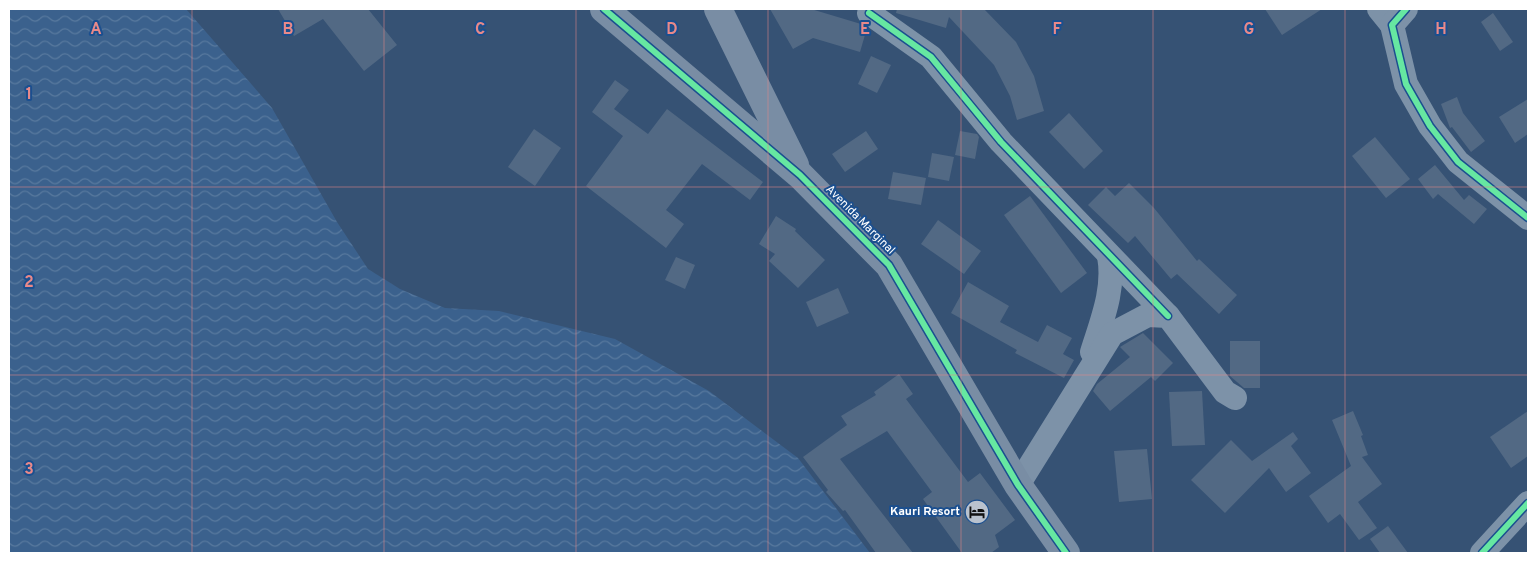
<svg xmlns="http://www.w3.org/2000/svg" width="1537" height="562" viewBox="0 0 1537 562" font-family="Overpass,sans-serif">
<style>
.water{fill:url(#water-waves)}
.building{fill:#526984}
.lines{fill:none;stroke-linecap:round;stroke-linejoin:round}
.street{stroke:#7d92a8;stroke-width:24}
.secondary{stroke:#798da4;stroke-width:28}
.cycleway-casing{stroke:#1b4f8f;stroke-width:9}
.cycleway{stroke:#66e7a1;stroke-width:6}
.grid{fill:none;stroke:#e88989;stroke-width:1;stroke-opacity:0.55}
.labels{text-anchor:middle;dominant-baseline:central;stroke-width:4;stroke-linejoin:round;paint-order:stroke}
.street-label{font-size:12px;fill:#fff;stroke:#1b4f8f}
.poi-label{font-size:12px;font-weight:bold;fill:#fff;stroke:#1b4f8f;text-anchor:end}
.grid-label{font-size:16px;text-anchor:middle;font-weight:bold;fill:#e88989;stroke:#1b4f8f;stroke-width:4;stroke-linejoin:round;paint-order:stroke}
</style>
<defs>
<pattern id="water-waves" width="16" height="10" patternUnits="userSpaceOnUse" patternTransform="scale(1.25)"><rect width="16" height="10" fill="#3b618d"/><path d="M0 5q4-4 8 0t8 0" fill="none" stroke="#58799e"/></pattern>
</defs>
<rect width="100%" height="100%" fill="#365274"/>
<!-- water -->
<path class="water" d="M9 9H186L272 108 337 222 368 269 400 289 445 308 499 311 615 339 709 391 798 458 870 553H9Z"/>
<!-- building -->
<g class="building">
<path d="M278 9H368L397 45 364 71 323 19 294 36Z"/>
<path d="M770 9H811L861 24 867 28 860 52 813 38 793 49Z"/>
<path d="M897 9H984L1016 42 1034 76 1044 111 1017 120 1010 96 994 65 949 17 946 28 896 13Z"/>
<path d="M1265 9H1322L1282 35Z"/>
<path d="M1493 13 1513 42 1500 51 1481 22Z"/>
<path d="M871 56 891 65 877 93 858 84Z"/>
<path d="M615 80 629 90 614 109 648 134 667 109 763 182 750 200 702 164 666 210 684 224 666 248 586 186 623 136 592 112Z"/>
<path d="M1457 97 1463 113 1485 141 1471 152 1452 127 1450 128 1441 104Z"/>
<path d="M1528 99V134L1515 143 1499 117Z"/>
<path d="M1069 113 1103 151 1084 169 1049 132Z"/>
<path d="M534 129 561 148 535 186 508 167Z"/>
<path d="M866 131 878 149 845 172 832 154Z"/>
<path d="M960 131 977 134 979 137 975 159 955 155Z"/>
<path d="M1375 137 1410 179 1386 198 1352 156Z"/>
<path d="M932 153 954 157 949 181 928 177Z"/>
<path d="M1435 165 1464 200 1469 195 1487 209 1474 224 1438 194 1433 199 1418 179Z"/>
<path d="M893 172 926 178 921 205 888 199Z"/>
<path d="M1129 183 1154 208 1197 261 1199 259 1237 295 1219 314 1177 274 1171 279 1135 236 1128 243 1088 205 1106 187 1115 196Z"/>
<path d="M1030 196 1087 273 1061 293 1004 215Z"/>
<path d="M776 216 796 229 795 231 825 260 798 288 769 261 775 254 759 244Z"/>
<path d="M938 220 981 251 964 274 921 244Z"/>
<path d="M676 257 695 265 685 289 665 280Z"/>
<path d="M968 282 1009 306 1000 322 1038 342 1047 325 1072 338 1063 354 1074 360 1064 378 1015 353 1017 350 951 313Z"/>
<path d="M838 288 849 313 817 327 806 302Z"/>
<path d="M1143 333 1173 363 1155 381 1151 377 1110 411 1093 391 1097 384 1130 357 1120 347Z"/>
<path d="M1230 341H1260V388H1244L1230 376Z"/>
<path d="M899 374 913 394 906 399 968 482 980 473 1015 520 995 535 999 547 991 553H962L923 499 932 492 887 431 840 459 913 553H876L845 510 843 511 826 492 828 490 803 457 847 425 841 416 876 395 874 392Z"/>
<path d="M1202 391 1205 445 1172 446 1169 392Z"/>
<path d="M1353 411 1363 435 1361 436 1368 455 1362 457 1382 484 1358 502 1377 528 1359 540 1340 514 1328 523 1309 496 1351 466 1332 420Z"/>
<path d="M1528 411V456L1511 468 1490 437Z"/>
<path d="M1293 432 1298 439 1291 446 1311 473 1286 492 1269 468 1225 513 1191 480 1231 440 1252 461Z"/>
<path d="M1147 449 1152 499 1119 502 1114 451Z"/>
<path d="M1388 526 1408 553H1380L1370 539Z"/>
</g>
<g class="lines">
<!-- street -->
<g class="street">
<path d="M1379 9 1392 25"/>
<path d="M1406 9 1392 25 1406 84 1430 126 1458 162 1528 218"/>
<path d="M869 13 931 57 1001 142 1168 316"/>
<path d="M1092 352C1102 320 1115 289 1109 256"/>
<path d="M1018 485 1112 334 1148 315 1168 316 1225 392 1235 398"/>
<path d="M1482 553 1528 503"/>
</g>
<!-- secondary -->
<g class="secondary">
<path d="M604 9 800 175 889 265 1018 485 1066 553"/>
<path d="M718 9 795 165"/>
</g>
<!-- cycleway casing -->
<g class="cycleway-casing">
<g id="cycleway">
<path d="M604 9 800 175 889 265 1018 485 1066 553"/>
<path d="M1406 9 1392 25 1406 84 1430 126 1458 162 1528 218"/>
<path d="M869 13 931 57 1001 142 1168 316"/>
<path d="M1482 553 1528 503"/>
</g>
</g>
<!-- cycleway -->
<use href="#cycleway" class="cycleway"/>
</g>
<!-- grid -->
<path class="grid" d="M192 9V553M384 9V553M576 9V553M768 9V553M961 9V553M1153 9V553M1345 9V553M9 187H1528M9 375H1528"/>
<!-- icons -->
<defs>
<g id="hotel-disc" transform="scale(1.25)"><circle r="9.5" fill="#b9c2ce" stroke="#1b4f8f"/><path d="M-6-4.5h1.5V1H6V5H4.5V3h-9V5H-6ZM-4 0a1.8 1.8 0 1 1 3.6 0ZM.5 0V-2.5h3Q6-2.5 6 0Z" fill="#111"/></g>
</defs>
<g fill-rule="evenodd">
<use href="#hotel-disc" x="977" y="512"/>
</g>
<g class="labels">
<!-- street labels -->
<g class="street-label">
<text transform="translate(860 220) rotate(45)">Avenida Marginal</text>
</g>
<!-- poi labels -->
<g class="poi-label">
<text x="960" y="512">Kauri Resort</text>
</g>
</g>
<g class="grid-label">
<text x="96" y="34">A</text>
<text x="288" y="34">B</text>
<text x="480" y="34">C</text>
<text x="672" y="34">D</text>
<text x="865" y="34">E</text>
<text x="1057" y="34">F</text>
<text x="1249" y="34">G</text>
<text x="1441" y="34">H</text>
<text x="29" y="99">1</text>
<text x="29" y="287">2</text>
<text x="29" y="474">3</text>
</g>
<!-- border -->
<rect width="1537" height="562" fill="none" stroke="#ffffff" stroke-width="20"/>
</svg>
